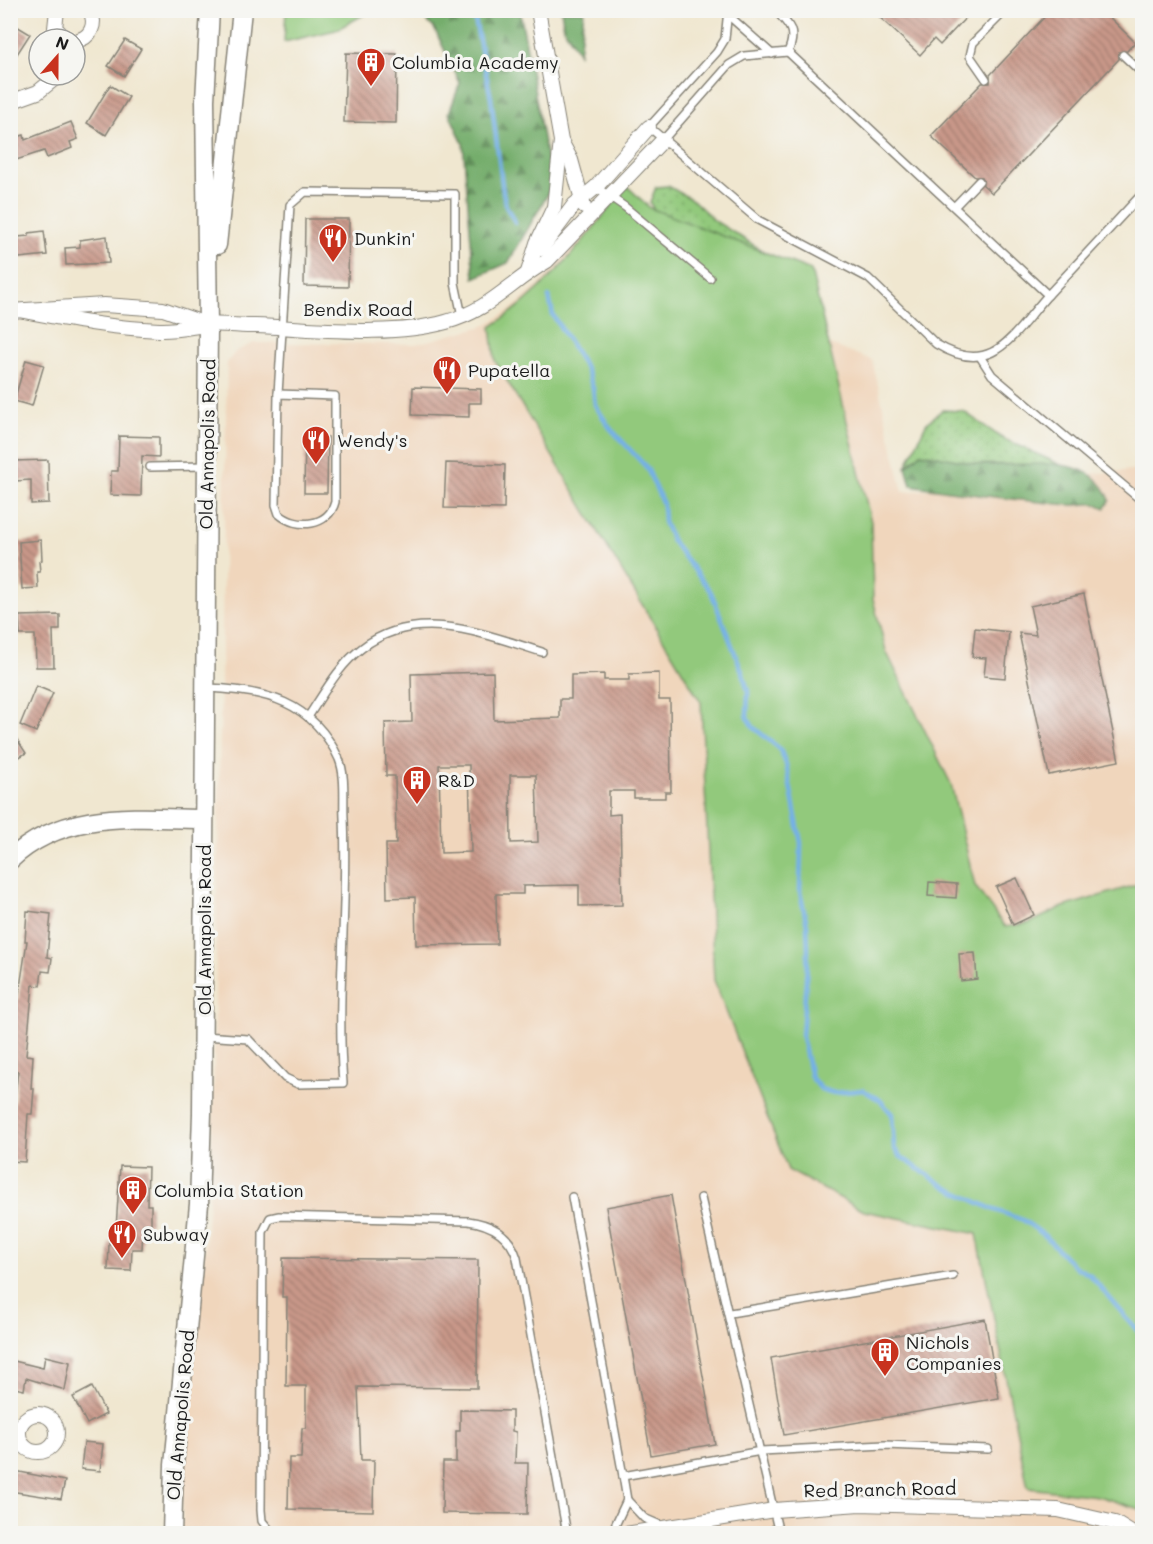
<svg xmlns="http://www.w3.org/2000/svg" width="1153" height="1544" viewBox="0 0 1153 1544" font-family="Mali,sans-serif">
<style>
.built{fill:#f0d6bc}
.grass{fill:url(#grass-dots);stroke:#57724c;stroke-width:1.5}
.forest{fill:url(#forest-firs);stroke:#486444;stroke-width:1.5}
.park{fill:#92c97c;stroke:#57724c;stroke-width:1.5}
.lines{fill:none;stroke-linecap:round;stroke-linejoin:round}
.stream{stroke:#74b0e6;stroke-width:4.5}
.building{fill:url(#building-back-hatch);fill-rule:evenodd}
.lane-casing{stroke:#868276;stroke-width:10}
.street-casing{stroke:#868276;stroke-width:16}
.secondary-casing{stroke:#868276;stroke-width:21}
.lane{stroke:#fff;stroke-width:7}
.street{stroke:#fff;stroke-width:14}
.secondary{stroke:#fff;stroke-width:18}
.labels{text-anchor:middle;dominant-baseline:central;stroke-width:6;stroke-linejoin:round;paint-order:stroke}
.poi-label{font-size:18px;fill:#1c1c1c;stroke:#f6f6f2;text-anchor:start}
.street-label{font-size:18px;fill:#1c1c1c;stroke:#f6f6f2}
</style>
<defs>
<pattern id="grass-dots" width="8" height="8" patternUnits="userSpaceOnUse" patternTransform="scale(1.5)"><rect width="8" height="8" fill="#92c97c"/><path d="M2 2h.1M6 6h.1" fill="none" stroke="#7dac6b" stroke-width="1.8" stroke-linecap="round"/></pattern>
<pattern id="forest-firs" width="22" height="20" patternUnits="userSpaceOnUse" patternTransform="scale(1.5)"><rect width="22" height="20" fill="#75ad6c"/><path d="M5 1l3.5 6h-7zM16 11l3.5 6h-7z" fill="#5f8c58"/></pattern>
<pattern id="building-back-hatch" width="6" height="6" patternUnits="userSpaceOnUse" patternTransform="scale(1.5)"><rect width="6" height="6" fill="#c99889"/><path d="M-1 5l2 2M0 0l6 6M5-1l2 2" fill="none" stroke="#a27b6f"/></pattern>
</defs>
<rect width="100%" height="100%" fill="#f6f6f2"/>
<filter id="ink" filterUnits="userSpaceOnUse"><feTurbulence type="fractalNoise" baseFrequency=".0167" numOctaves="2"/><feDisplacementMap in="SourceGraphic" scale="12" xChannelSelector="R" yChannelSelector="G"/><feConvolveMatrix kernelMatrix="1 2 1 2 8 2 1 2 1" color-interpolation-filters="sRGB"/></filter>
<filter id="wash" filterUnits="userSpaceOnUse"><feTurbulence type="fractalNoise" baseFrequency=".008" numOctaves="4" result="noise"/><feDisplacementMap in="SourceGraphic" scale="24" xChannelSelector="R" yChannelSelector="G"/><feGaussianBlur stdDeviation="1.35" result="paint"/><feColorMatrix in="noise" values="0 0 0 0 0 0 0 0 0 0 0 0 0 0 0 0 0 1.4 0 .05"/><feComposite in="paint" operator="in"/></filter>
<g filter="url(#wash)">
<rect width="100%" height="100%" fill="#f0e7d0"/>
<!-- built -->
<path class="built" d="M597 216 725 307 872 360 903 492 1142 469V1533L182 1534 184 1465 209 1204 213 1112 227 363 236 351 254 343 416 344 484 326 510 310 540 284Z"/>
<!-- grass -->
<g class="grass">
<path d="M668 186 693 200 715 221 797 272 656 215 650 202 656 187Z"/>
<path d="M942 410 963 411 1002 438 1061 465 978 464 921 453 906 467 926 424Z"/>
</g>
<!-- forest -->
<g class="forest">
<path d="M415 11H520L552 187 508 263 474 278 463 143 449 113 460 83 434 28Z"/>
<path d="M561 11H584L579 54 564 28Z"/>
<path d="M921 453C940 456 958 461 976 464 1020 470 1090 447 1110 500L1105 508C1093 500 1082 506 1069 505 1016 500 964 494 911 485L906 467Z"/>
</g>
<!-- park -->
<g class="park">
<path d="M286 11 367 10V13L336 30 284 42Z"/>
<path d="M627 186 650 208 811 270 871 522 873 599 886 651 951 784 975 886 1005 927 1030 923 1060 908 1142 883V1510L1098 1496 1028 1488 977 1234 864 1211 788 1170 714 980 701 702 495 361 491 327C549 289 584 239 627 186Z"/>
</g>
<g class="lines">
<!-- stream -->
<g class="stream">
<path d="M473 10 491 98 503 192 506 206 515 222"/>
<path d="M549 297 553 315 586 369 593 388 595 405 610 428 647 468 663 504 664 522 672 541 711 592 742 671 748 691 747 717 753 727 780 749 786 764 801 843 800 892 807 925 808 950 802 1037 811 1077 821 1089 834 1093 863 1090 880 1100 892 1114 894 1148 901 1157 946 1187 992 1209 1023 1220 1044 1235 1074 1266 1090 1275 1142 1336"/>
<path d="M1140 1488 1142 1427"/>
</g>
</g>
<g id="blocks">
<!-- building -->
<g class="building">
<path d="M872 10H973L940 45 934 39 920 55Z"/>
<path d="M1051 10H1102L1135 42 1127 51 1119 52V59L992 193 983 185 982 177H975L931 136 982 83H990V75Z"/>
<path d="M10 22 30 34 10 65Z"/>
<path d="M125 40 141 49 124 76 108 66Z"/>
<path d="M346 53 397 54 396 123 344 122Z"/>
<path d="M110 85 129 97 106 135 87 123Z"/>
<path d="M71 122 78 139 70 142 72 148 47 158 44 151 10 162V139L24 135 25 140Z"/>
<path d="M305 219H349L348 287 304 286Z"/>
<path d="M44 231 47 255 10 259V242H18L17 237 29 236V233Z"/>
<path d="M107 236 109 263 66 265 65 248 80 247V240Z"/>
<path d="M26 360 44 365 32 406 14 401Z"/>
<path d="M413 387 481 389V403H469V417L412 415Z"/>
<path d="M119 436 159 437V457L142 456 141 496 110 495 111 471H118Z"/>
<path d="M305 437H328L327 493H304Z"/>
<path d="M48 460 49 503 31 504V480L15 481 14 461Z"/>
<path d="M446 463 505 465 504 509 444 508Z"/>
<path d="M41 540 42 560 39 561 40 572H37L38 588 22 589 19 542Z"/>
<path d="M1084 594 1119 761 1049 775 1019 633 1036 635 1030 606Z"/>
<path d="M60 615V630H53L54 667H36L35 635H20L19 616Z"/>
<path d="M975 628 1009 632 1005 678 984 676 986 658 972 657Z"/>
<path d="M493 672 494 720 560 718V699H571V675L604 674V680H629V674L659 673V700H670L671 792H665V798H634V791H609V815L620 814 622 905 579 906V885L523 886V894H496L497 944 416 945 415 897 387 898 386 844H396L395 776H386L385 723 412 722 411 674ZM439 765H469L471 852 441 853ZM510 775H536L538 842 511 843Z"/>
<path d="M36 686 53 693 36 732 20 725Z"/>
<path d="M10 729 26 753 10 763Z"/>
<path d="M1017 878 1034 915 1013 925 996 887Z"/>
<path d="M929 882 957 884 956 898 928 896Z"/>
<path d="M27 911 51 914 47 957 52 958 50 972 42 971 40 986 33 985 26 1055 33 1056 31 1089H34L32 1114H28L25 1162 10 1161V1134L18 1071 10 1070V999L18 1000 27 941H25Z"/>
<path d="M975 953 977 979 961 981 959 954Z"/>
<path d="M120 1166 148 1167 147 1205H151V1224H143L142 1249H132L131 1271 108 1270 109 1243 115 1244Z"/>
<path d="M671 1195 715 1444 651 1455 606 1207Z"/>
<path d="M283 1258 478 1260 477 1388 358 1387 361 1460H374L373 1511 288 1509 289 1458H301L302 1428H306V1386H286L287 1297H282Z"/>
<path d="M985 1319 999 1398 784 1435 771 1358Z"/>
<path d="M45 1356 70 1362 65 1390 26 1378 24 1390 10 1387V1360L43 1368Z"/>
<path d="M92 1387 106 1414 87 1424 73 1397Z"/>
<path d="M460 1410 512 1411V1431L516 1432 515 1463H528L527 1514 442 1513 443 1462H456V1431H460Z"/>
<path d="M84 1442 103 1444 100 1471 81 1469Z"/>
<path d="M10 1470 65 1481 61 1499 10 1491Z"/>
</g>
</g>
</g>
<g filter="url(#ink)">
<use href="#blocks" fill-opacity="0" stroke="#868276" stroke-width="1.5"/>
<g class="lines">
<!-- lane casing -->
<g class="lane-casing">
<g id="lane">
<path d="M728 10 725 39 717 52 649 127 758 220 868 278 936 344C993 379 1013 334 1048 295"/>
<path d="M728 15 772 54"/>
<path d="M788 52 1048 295 1142 194"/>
<path d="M1123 55 1142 73"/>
<path d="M986 79 970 56 973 43 1006 10"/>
<path d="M663 140 729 65 744 56 788 52C797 32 790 25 775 10"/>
<path d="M596 187 625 207 710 278"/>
<path d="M955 206 979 181"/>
<path d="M981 358 992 375 1142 501"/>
<path d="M278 394 290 205 305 192 455 194V283L462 316"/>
<path d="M278 394 335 396V502C329 526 297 530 279 514L276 505Z"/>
<path d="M150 467 205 466"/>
<path d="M308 717C324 693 339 665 362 648 417 606 484 634 542 652"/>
<path d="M204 1036 248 1039 285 1078 298 1084 343 1083C336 994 348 906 344 818 343 800 346 776 339 759 313 701 264 690 207 688"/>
<path d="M572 1197 623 1476 761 1451 885 1445 988 1449"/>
<path d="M701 1198 779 1534"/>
<path d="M730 1313 953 1276"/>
<path d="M623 1476 627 1500"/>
<path d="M273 1534 262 1521 261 1510 263 1232 270 1218 279 1216 468 1221C491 1224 510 1235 517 1258L567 1534"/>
<path d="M611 1534 627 1500 644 1518 660 1525"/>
</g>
</g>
<!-- street casing -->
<g class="street-casing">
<g id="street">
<path d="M57 10 55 28 66 39"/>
<path d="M75 41C91 38 97 25 90 10"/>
<path d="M10 102 38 92 59 75"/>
<path d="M562 143 571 160 584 207"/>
<path d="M541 249 574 205 596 187 649 127"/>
<path d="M528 272 537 243 554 207 561 141 538 10"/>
<path d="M10 311 104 305 163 309 206 324"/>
<path d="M24 311C69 320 113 328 159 330 174 331 190 327 205 325 221 323 238 326 255 326 315 328 388 338 446 322 490 310 510 282 547 261L663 140"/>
<circle cx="38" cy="1433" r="19"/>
<path d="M626 1534 774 1510 860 1504 1058 1510 1115 1523 1133 1534"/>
</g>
</g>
<!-- secondary casing -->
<g class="secondary-casing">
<g id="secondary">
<path d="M217 245 242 10"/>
<path d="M10 860C63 809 136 818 203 819"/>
<path d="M172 1534 174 1465 199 1204 202 1113 208 325 205 100 210 10"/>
</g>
</g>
<!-- lane -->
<use href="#lane" class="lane"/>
<!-- street -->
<use href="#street" class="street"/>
<!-- secondary -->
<use href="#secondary" class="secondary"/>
</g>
</g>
<!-- icons -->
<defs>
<g id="building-pin" transform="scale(1.5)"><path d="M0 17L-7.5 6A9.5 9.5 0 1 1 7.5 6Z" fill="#c8321e" stroke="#f6f6f2"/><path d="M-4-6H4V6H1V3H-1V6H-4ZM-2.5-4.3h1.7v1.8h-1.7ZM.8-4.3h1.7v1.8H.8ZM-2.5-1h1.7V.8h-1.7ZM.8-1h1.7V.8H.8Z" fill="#fff"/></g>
<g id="restaurant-pin" transform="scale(1.5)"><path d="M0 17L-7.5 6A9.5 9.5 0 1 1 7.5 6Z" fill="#c8321e" stroke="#f6f6f2"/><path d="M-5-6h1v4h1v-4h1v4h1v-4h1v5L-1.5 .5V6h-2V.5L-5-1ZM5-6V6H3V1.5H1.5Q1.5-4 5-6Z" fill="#fff"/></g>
</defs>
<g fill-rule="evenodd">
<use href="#building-pin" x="371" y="62"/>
<use href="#restaurant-pin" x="333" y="238"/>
<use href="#restaurant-pin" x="447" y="370"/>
<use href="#restaurant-pin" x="316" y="440"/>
<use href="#building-pin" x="417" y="780"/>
<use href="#building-pin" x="133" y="1190"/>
<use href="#restaurant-pin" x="122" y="1234"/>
<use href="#building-pin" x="885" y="1352"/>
</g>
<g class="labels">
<!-- poi labels -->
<g class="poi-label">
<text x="392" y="62">Columbia Academy</text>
<text x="354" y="238">Dunkin'</text>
<text x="468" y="370">Pupatella</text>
<text x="337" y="440">Wendy's</text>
<text x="438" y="780">R&amp;D</text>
<text x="154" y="1190">Columbia Station</text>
<text x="143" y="1234">Subway</text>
<text x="906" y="1342">Nichols<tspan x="906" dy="21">Companies</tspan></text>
</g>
<!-- street labels -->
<g class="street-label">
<text x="358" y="309">Bendix Road</text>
<text transform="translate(207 444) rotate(-89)">Old Annapolis Road</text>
<text transform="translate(204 930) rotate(-90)">Old Annapolis Road</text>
<text transform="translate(180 1415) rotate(-85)">Old Annapolis Road</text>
<text transform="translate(880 1489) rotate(-1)">Red Branch Road</text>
</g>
</g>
<!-- margin -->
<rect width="1153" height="1544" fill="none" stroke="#f6f6f2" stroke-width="36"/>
<!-- north arrow -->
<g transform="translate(57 57) rotate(21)"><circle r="28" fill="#f6f6f2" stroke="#9f9f9c" stroke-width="1.5"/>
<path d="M0-4.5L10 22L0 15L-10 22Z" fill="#c8321e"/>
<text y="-9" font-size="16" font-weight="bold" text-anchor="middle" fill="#1c1c1c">N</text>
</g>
</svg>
